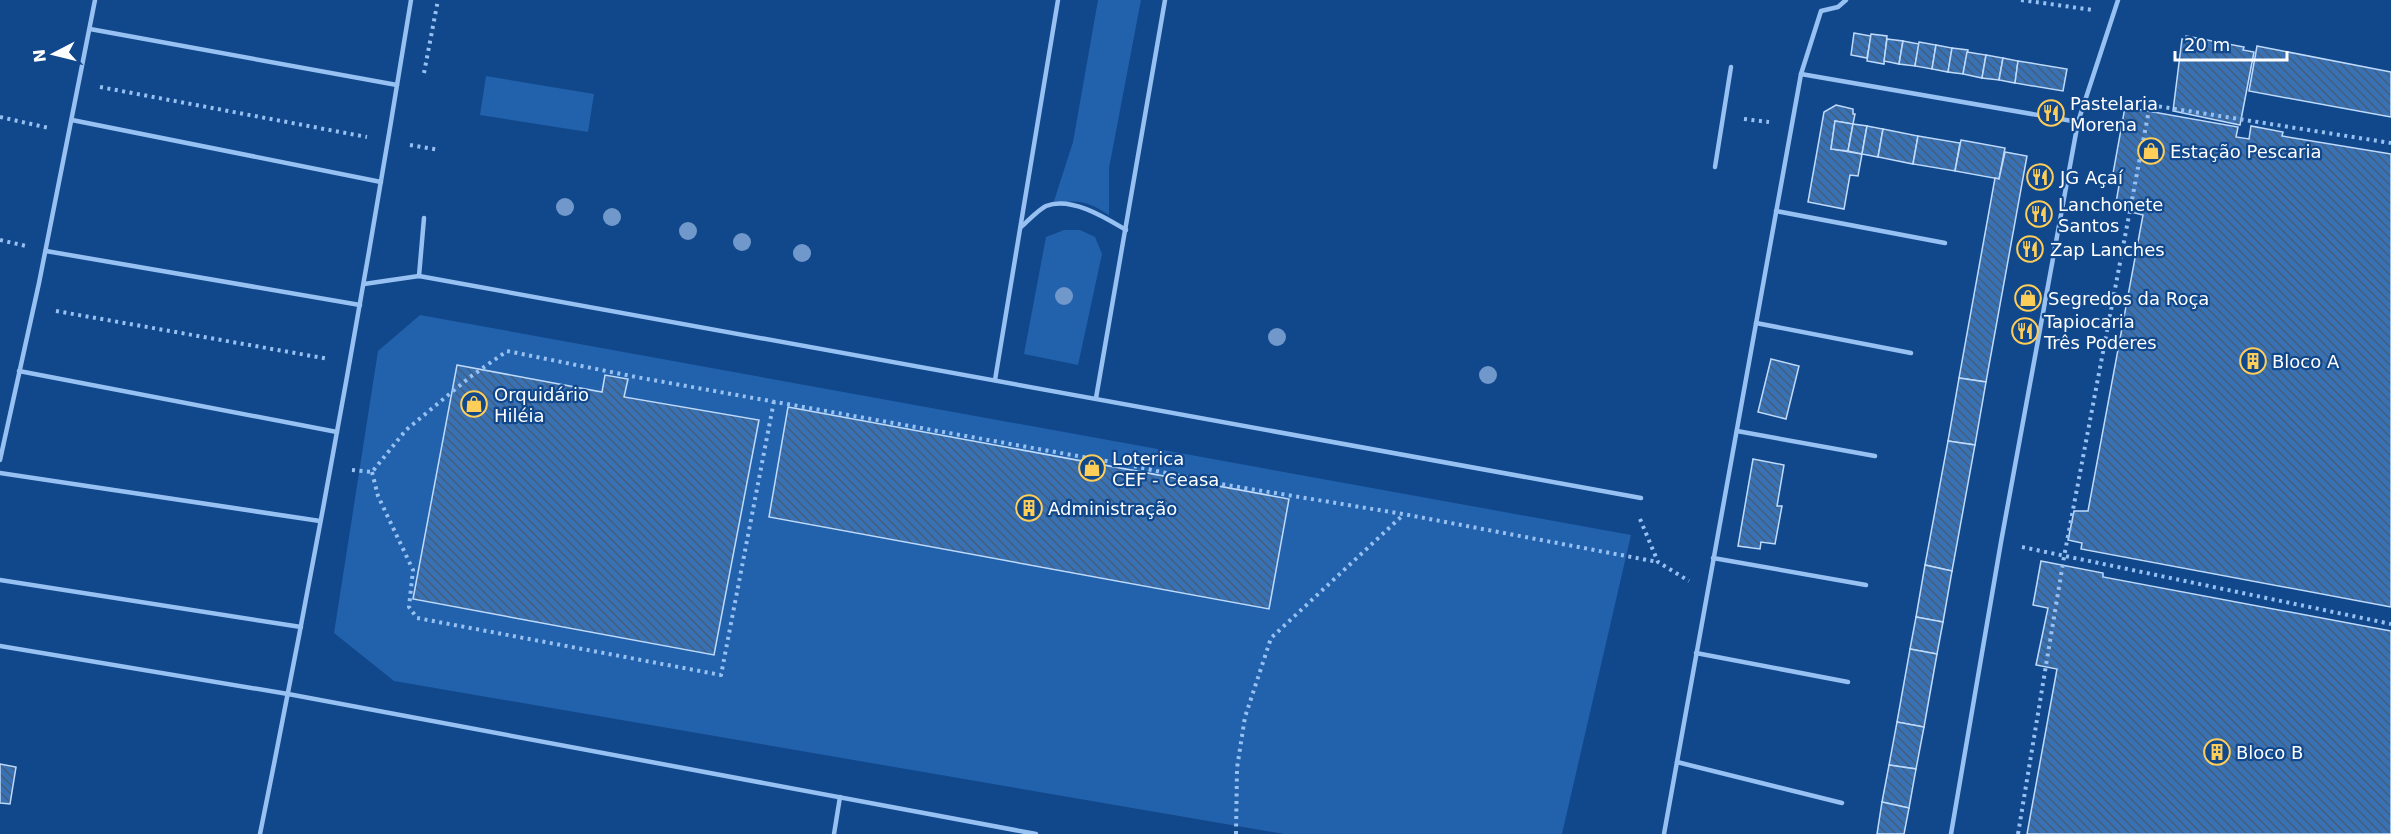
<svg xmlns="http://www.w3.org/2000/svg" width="2391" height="834" viewBox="0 0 2391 834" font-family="'DejaVu Sans',sans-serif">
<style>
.grass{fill:#2261ab}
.building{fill:url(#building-back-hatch);stroke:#bedbfd;stroke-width:1.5}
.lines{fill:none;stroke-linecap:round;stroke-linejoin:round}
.path{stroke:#97c1f2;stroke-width:4;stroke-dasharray:3 4.5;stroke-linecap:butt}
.service{stroke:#97c1f2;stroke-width:4.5}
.tree{fill:#7098ca}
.labels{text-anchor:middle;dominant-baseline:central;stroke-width:4.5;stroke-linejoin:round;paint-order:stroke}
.poi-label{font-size:18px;fill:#fff;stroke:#11478b;text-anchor:start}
</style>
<defs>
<pattern id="building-back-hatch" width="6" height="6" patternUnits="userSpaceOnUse" patternTransform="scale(1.5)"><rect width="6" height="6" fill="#3971b5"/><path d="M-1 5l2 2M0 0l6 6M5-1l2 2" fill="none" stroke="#435d7b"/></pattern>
</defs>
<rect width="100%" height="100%" fill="#11478b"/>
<!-- grass -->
<g class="grass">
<path d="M1098 0H1141L1109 168V215C1087 201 1078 199 1053 204L1073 142Z"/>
<path d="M486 76 594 94 588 132 480 115Z"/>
<path d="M1064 230H1080L1095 237 1102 254 1078 365 1024 354 1046 237Z"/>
<path d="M420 315 1631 535 1562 834H1284L394 681 334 633 378 351Z"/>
</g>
<!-- building -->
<g class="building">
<path d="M1854 33 1871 36 1867 58 1851 55Z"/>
<path d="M1871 34 1887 36 1884 64 1867 61Z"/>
<path d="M2186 36 2244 47 2243 50 2254 52 2240 125 2173 111 2182 39H2185Z"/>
<path d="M1887 39 1903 41 1899 64 1884 61Z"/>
<path d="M1903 41 1919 44 1915 66 1899 64Z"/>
<path d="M1919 42 1936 45 1932 69 1915 66Z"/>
<path d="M1936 45 1952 48 1948 72 1932 69Z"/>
<path d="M2257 46 2391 72V117L2249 91Z"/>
<path d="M1952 48 1968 50 1963 74 1948 72Z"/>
<path d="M1967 52 1986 55 1982 78 1963 74Z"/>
<path d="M1986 55 2003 58 1999 80 1982 78Z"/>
<path d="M2003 58 2018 61 2015 83 1999 80Z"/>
<path d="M2018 61 2067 69 2063 91 2015 83Z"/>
<path d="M1836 105 1853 109V114H1855L1853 124 1835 121 1831 149 1862 154 1858 176 1850 175 1844 209 1808 202 1824 112Z"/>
<path d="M2125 107 2238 127 2236 137 2249 139 2251 126 2283 132 2282 136 2391 154V607L2081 549 2082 543 2068 540 2074 511H2088L2143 215 2115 208 2120 180 2112 179Z"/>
<path d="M1835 121 1853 124 1848 151 1831 149Z"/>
<path d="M1853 124 1867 126 1862 154 1848 151Z"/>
<path d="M1867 126 1883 129 1878 157 1862 154Z"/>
<path d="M1883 129 1918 136 1913 164 1878 157Z"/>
<path d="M1918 136 1960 143 1955 171 1913 164Z"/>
<path d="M1961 140 2005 148 1999 179 1955 171Z"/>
<path d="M2005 152 2027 156 1986 382 1959 378 1995 178 1999 179Z"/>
<path d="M1771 359 1799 366 1786 419 1758 412Z"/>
<path d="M457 365 602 392 605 375 628 379 624 397 759 420 714 655 413 599Z"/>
<path d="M1959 378 1986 382 1975 445 1948 441Z"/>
<path d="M788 407 1289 499 1269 609 769 517Z"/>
<path d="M1948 441 1975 445 1952 571 1925 565Z"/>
<path d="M1753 459 1784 465 1777 506H1782L1775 544 1761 542 1760 549 1738 546Z"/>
<path d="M2041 561 2103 573V577L2391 631V834H2027L2057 669 2036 665 2048 608 2033 605Z"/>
<path d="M1925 565 1952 571 1943 622 1916 617Z"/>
<path d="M1916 617 1943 622 1937 654 1910 649Z"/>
<path d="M1910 649 1937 654 1924 727 1897 722Z"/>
<path d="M1897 722 1924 727 1916 769 1889 765Z"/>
<path d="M0 764 16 767 10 804 0 803Z"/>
<path d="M1889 765 1916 769 1909 808 1882 802Z"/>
<path d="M1882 802 1909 808 1904 834H1877Z"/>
</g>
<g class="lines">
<!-- path -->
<g class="path">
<path d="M2021 0 2093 10"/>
<path d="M424 73 438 0"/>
<path d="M100 87 367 137"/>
<path d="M0 117 49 128"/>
<path d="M1744 119 1769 122"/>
<path d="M410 145 439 150"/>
<path d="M0 240 26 246"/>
<path d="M56 311 329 359"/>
<path d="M352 470 372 472 406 430 470 377 507 351 636 377 1128 465 1214 483 1403 514 1658 562"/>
<path d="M372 472 378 496 413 570 409 607 417 618 721 675 774 401"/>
<path d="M1640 519 1658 562 1689 581"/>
<path d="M2022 547 2391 624"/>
<path d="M1236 834 1237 768 1245 717 1271 638 1403 515"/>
<path d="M2018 834 2064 557 2150 105 2391 143"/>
</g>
<!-- service -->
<g class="service">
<path d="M90 29 397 85"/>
<path d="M1801 74 2078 122"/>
<path d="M72 120 381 182"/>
<path d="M1715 167 1731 67"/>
<path d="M1776 211 1945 243"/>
<path d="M1021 227C1028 221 1038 210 1046 206 1071 196 1106 218 1126 230"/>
<path d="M46 251 360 305"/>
<path d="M419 276 424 218"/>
<path d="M364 284 419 276 1641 498"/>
<path d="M1756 323 1911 353"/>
<path d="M19 371 337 432"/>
<path d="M995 380 1058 0"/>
<path d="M1096 398 1165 0"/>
<path d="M1737 431 1875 456"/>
<path d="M0 460 39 283 95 0"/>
<path d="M0 473 320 521"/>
<path d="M1713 558 1866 585"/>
<path d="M0 580 301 627"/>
<path d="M0 646 288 694 1036 834"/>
<path d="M1696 653 1848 682"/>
<path d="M1677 762 1842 803"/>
<path d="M260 834C316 557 366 279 411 0"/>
<path d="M834 834 840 797"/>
<path d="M1664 834 1801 74 1821 11 1838 7 1846 0"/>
<path d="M1951 834 2001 542 2078 122 2118 0"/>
</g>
</g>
<!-- trees -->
<g class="tree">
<circle cx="565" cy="207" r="9"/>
<circle cx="612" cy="217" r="9"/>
<circle cx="688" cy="231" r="9"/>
<circle cx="742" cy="242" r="9"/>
<circle cx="802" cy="253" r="9"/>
<circle cx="1064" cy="296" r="9"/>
<circle cx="1277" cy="337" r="9"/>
<circle cx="1488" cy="375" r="9"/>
</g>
<!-- icons -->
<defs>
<g id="restaurant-ring" transform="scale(1.35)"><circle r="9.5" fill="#11478b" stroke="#ffce58" stroke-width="1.5"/><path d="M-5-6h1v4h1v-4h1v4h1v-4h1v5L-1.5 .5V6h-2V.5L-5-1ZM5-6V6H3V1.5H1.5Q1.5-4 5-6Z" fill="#ffce58"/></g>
<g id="shop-ring" transform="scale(1.35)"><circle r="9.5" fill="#11478b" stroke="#ffce58" stroke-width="1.5"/><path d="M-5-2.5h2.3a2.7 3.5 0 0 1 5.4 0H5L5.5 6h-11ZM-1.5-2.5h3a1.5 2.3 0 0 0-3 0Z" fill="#ffce58"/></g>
<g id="building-ring" transform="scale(1.35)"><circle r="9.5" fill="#11478b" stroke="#ffce58" stroke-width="1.5"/><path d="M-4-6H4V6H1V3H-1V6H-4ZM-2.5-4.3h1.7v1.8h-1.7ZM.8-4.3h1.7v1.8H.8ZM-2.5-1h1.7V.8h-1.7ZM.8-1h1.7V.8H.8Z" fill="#ffce58"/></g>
</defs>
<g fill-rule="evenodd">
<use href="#restaurant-ring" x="2051" y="113"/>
<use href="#shop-ring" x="2151" y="151"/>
<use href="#restaurant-ring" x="2040" y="177"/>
<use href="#restaurant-ring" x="2039" y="214"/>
<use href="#restaurant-ring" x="2030" y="249"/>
<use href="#shop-ring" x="2028" y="298"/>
<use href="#restaurant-ring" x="2025" y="331"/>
<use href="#building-ring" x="2253" y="361"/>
<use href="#shop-ring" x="474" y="404"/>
<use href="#shop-ring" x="1092" y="468"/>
<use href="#building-ring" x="1029" y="508"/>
<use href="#building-ring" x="2217" y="752"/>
</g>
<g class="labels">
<!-- poi labels -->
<g class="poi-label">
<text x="2070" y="103">Pastelaria<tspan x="2070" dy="21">Morena</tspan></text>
<text x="2170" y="151">Estação Pescaria</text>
<text x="2060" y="177">JG Açaí</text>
<text x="2058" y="204">Lanchonete<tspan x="2058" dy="21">Santos</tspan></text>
<text x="2050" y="249">Zap Lanches</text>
<text x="2048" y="298">Segredos da Roça</text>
<text x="2044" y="321">Tapiocaria<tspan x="2044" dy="21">Três Poderes</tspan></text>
<text x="2272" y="361">Bloco A</text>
<text x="494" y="394">Orquidário<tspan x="494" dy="21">Hiléia</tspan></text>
<text x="1112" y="458">Loterica<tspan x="1112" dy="21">CEF - Ceasa</tspan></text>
<text x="1048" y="508">Administração</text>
<text x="2236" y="752">Bloco B</text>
</g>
</g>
<!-- north arrow -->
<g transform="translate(54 54) rotate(263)" stroke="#11478b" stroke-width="4.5" paint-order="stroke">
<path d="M0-4.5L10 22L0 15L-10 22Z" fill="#ffffff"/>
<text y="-9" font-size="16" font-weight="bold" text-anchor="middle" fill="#ffffff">N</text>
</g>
<!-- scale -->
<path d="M2175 51v9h112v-9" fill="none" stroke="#ffffff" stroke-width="3"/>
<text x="2184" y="51" font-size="18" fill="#ffffff" stroke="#11478b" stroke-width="4.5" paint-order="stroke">20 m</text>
</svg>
